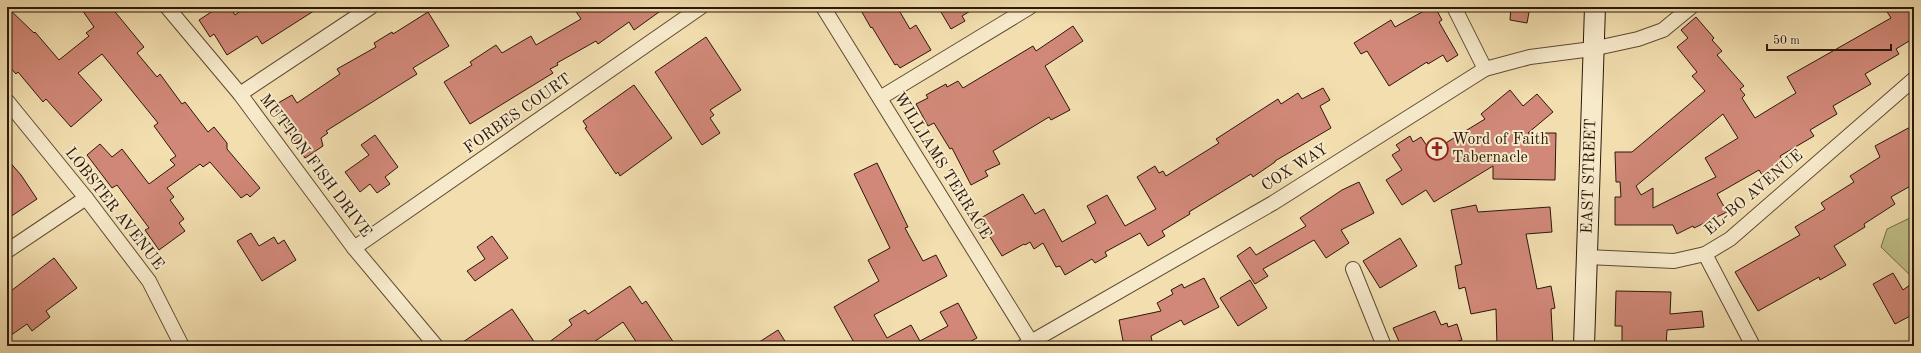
<svg xmlns="http://www.w3.org/2000/svg" width="1921" height="353" viewBox="0 0 1921 353" font-family="'Old Standard TT',serif">
<style>
.green{fill:#c1bf86;stroke:#766c48}
.building{fill:#d18878;stroke:#2c180a;fill-rule:evenodd}
.lines{fill:none;stroke-linecap:round;stroke-linejoin:round}
.minor-casing{stroke:#5e4a33;stroke-width:16}
.secondary-casing{stroke:#2c180a;stroke-width:22}
.minor{stroke:#f7eacb;stroke-width:14}
.secondary{stroke:#f7eacb;stroke-width:20}
.labels{text-anchor:middle;dominant-baseline:central;stroke-width:4;stroke-linejoin:round;paint-order:stroke}
.street-label{font-size:16px;fill:#2c180a;stroke:#f7eacb}
.poi-label{font-size:16px;fill:#2c180a;stroke:#f7eacb;text-anchor:start}
</style>
<rect width="100%" height="100%" fill="#f2deaf"/>
<filter id="stains"><feTurbulence type="fractalNoise" baseFrequency=".005" numOctaves="4"/><feColorMatrix values="0 0 0 0 .2 0 0 0 0 .09 0 0 0 0 .02 0 0 0 .5 -.17"/></filter>
<radialGradient id="worn" r=".72"><stop offset=".6" stop-color="#630" stop-opacity="0"/><stop offset="1" stop-color="#630" stop-opacity=".3"/></radialGradient>
<!-- green -->
<path class="green" d="M1914 216V279L1881 247 1887 229Z"/>
<!-- building -->
<g class="building">
<path d="M7 7 34 33 35 32 59 60 89 36 86 33 94 27 80 7H111L144 47 137 53 157 77 160 74 182 104 185 102 208 132 214 127 227 143V149L260 188 250 197 247 194 241 198 210 162 203 167 200 164 167 188 174 197 170 200 184 219 179 223 185 231 159 250 145 230 149 228 117 185 112 188 87 155 100 144 112 157 122 149 149 184 175 165 170 160 176 156 154 126 158 123 102 54 78 73 102 100 71 127 46 99 43 102 18 72 16 74 7 64Z"/>
<path d="M219 7H230L235 15 246 7H320L262 44 257 36 227 55 214 34 210 37 199 20Z"/>
<path d="M573 7H666L634 30 629 22 598 44 596 41 557 63 558 65 550 69 553 73 470 124 444 82 472 65 470 62 496 45 502 53 531 36 536 45 581 19Z"/>
<path d="M859 7H897L910 29 916 25 931 50 900 68 897 64 895 65 872 27 871 28Z"/>
<path d="M938 7H977L962 16 965 21 951 29Z"/>
<path d="M1431 7H1435L1442 20 1439 22 1458 55 1447 62 1443 55 1428 64 1427 62 1389 86 1367 51 1361 54 1354 43 1391 20 1395 27Z"/>
<path d="M1511 7H1530L1527 23 1510 20Z"/>
<path d="M1884 7H1914V38L1896 49 1899 54 1865 74 1871 84 1833 106 1837 114 1810 130 1814 136 1780 156 1785 164 1764 178 1759 170 1717 194 1727 212 1694 228 1693 226 1677 234 1673 225H1615V197H1621L1620 182H1616L1615 152H1632L1705 91 1692 76 1697 72 1677 47 1688 38 1681 30 1696 17 1714 38 1712 40 1722 51 1717 55 1744 86 1740 89 1745 95 1742 98 1755 118 1796 93 1787 77 1891 18ZM1723 114 1738 138 1705 158 1716 177 1653 208V188L1641 195 1636 186Z"/>
<path d="M428 12 449 46 413 68 417 74 326 131 328 133 321 138 323 146 305 158 273 106 292 95 297 103 340 74 337 69 376 47 374 43 392 32 393 34Z"/>
<path d="M1073 26 1083 41 1045 66 1070 110 1051 120 1049 117 993 151 1000 164 985 171 988 176 971 185 952 148 950 149 934 123 928 126 916 104 928 98 926 95 946 84 947 87 958 81 963 88 1033 46 1036 51Z"/>
<path d="M706 37 741 90 710 110 714 115 710 118 720 133 702 145 655 72Z"/>
<path d="M634 85 672 138 620 176 618 172 616 174 585 128 587 127 583 121Z"/>
<path d="M1323 88 1330 100 1320 106 1331 128 1275 161V162L1253 177 1251 174 1189 212 1190 214 1162 231 1165 236 1148 246 1140 233 1105 252 1107 256 1095 263 1092 259 1065 275 1060 266 1056 267 1043 243 1034 249 1030 242 1025 245 1024 244 1002 256 979 219 1023 194 1035 214 1044 209 1062 242 1096 223 1087 206 1107 195 1125 226 1156 209 1137 177 1155 166 1159 173 1163 171 1166 176 1219 143 1216 139 1278 99 1281 104 1298 93 1302 99Z"/>
<path d="M1510 90 1523 106 1537 94 1553 112 1528 133H1556L1555 180 1493 179V166L1434 202 1426 190 1402 205 1386 180 1402 170 1392 155 1400 150 1396 145 1410 136 1413 142 1421 137 1431 152 1485 119 1481 114Z"/>
<path d="M1914 125V184L1891 197 1895 204 1864 224 1865 227 1834 246 1846 265 1820 280 1819 277 1758 311 1735 272 1800 235 1795 227 1825 209 1821 203 1854 182 1850 176 1880 157 1875 146Z"/>
<path d="M375 135 398 167 385 177 390 184 377 193 370 184 360 192 345 172 369 155 361 145Z"/>
<path d="M7 159 21 175 37 199 7 219Z"/>
<path d="M877 163 908 227 905 228 923 261 936 255 947 276 874 315 887 338 911 325 920 341 948 326 940 312 958 303 977 338 962 346H856L834 307 879 281 868 260 890 248 854 174Z"/>
<path d="M1359 182 1374 213 1341 230 1349 243 1326 258 1314 240 1263 269 1268 276 1255 284 1237 256 1250 247 1256 255 1306 226 1300 218 1342 190Z"/>
<path d="M1476 205 1478 212 1550 207 1552 232 1526 234 1537 289 1551 286 1555 308 1551 309 1553 346H1497L1496 309 1471 314 1465 287 1459 289 1455 266 1462 264 1451 210Z"/>
<path d="M251 233 259 246 274 237 278 244 284 240 296 260 262 281 237 241Z"/>
<path d="M492 236 508 258 475 281 467 271 485 259 477 247Z"/>
<path d="M1400 238 1417 266 1380 288 1363 261Z"/>
<path d="M54 258 77 288 46 311 50 317 32 331 27 324 7 338V294Z"/>
<path d="M1893 273 1903 290 1914 282V314L1895 324 1873 284Z"/>
<path d="M1204 278 1219 307 1184 325 1181 320 1151 336 1153 346H1124L1119 320 1161 311 1157 303 1173 294 1171 290 1182 284 1184 288Z"/>
<path d="M1250 280 1267 308 1238 326 1220 298Z"/>
<path d="M630 286 642 304 646 301 676 346H639L623 322 588 346H544L572 325 569 320 585 310 588 314Z"/>
<path d="M1616 291 1671 292 1670 314 1702 311 1704 327 1667 330 1666 346H1640V344L1622 343V326H1615Z"/>
<path d="M512 309 537 346H457Z"/>
<path d="M1435 311 1441 325 1447 323 1448 327 1457 324 1462 340 1442 346H1401L1393 328Z"/>
<path d="M778 330 788 346H753Z"/>
</g>
<g class="lines">
<!-- minor casing -->
<g class="minor-casing">
<g id="minor">
<path d="M167 7 240 94 354 248 436 346"/>
<path d="M823 7 1031 342"/>
<path d="M1454 7 1485 69"/>
<path d="M240 94 371 7"/>
<path d="M880 98 1030 7"/>
<path d="M7 101 86 198 149 281 182 346"/>
<path d="M354 248 701 7"/>
<path d="M7 251 86 198"/>
<path d="M1705 254 1753 346"/>
<path d="M1587 257 1674 261 1705 254 1730 239 1914 79"/>
<path d="M1353 269 1384 346"/>
<path d="M1024 346 1273 203 1485 69 1530 57 1592 49 1638 39 1663 30 1691 7"/>
</g>
</g>
<!-- secondary casing -->
<g class="secondary-casing">
<g id="secondary">
<path id="s1" d="M1584 346 1595 7"/>
</g>
</g>
<!-- minor -->
<use href="#minor" class="minor"/>
<!-- secondary -->
<use href="#secondary" class="secondary"/>
</g>
<!-- icons -->
<defs>
<g id="church-ring" transform="scale(1.15)"><circle r="9.5" fill="#f7eacb" stroke="#8f2418" stroke-width="1.5"/><path d="M-1.2-6h2.4v3.5h3.3v2.4h-3.3V6h-2.4V-.1h-3.3v-2.4h3.3Z" fill="#8f2418"/></g>
</defs>
<g fill-rule="evenodd">
<use href="#church-ring" x="1437" y="149"/>
</g>
<g class="labels">
<!-- street labels -->
<g class="street-label">
<text transform="translate(518 114) rotate(-35)">FORBES COURT</text>
<text transform="translate(315 166) rotate(53)">MUTTON FISH DRIVE</text>
<text transform="translate(942 166) rotate(58)">WILLIAMS TERRACE</text>
<text transform="translate(1295 168) rotate(-32)">COX WAY</text>
<text stroke="none"><textPath href="#s1" startOffset="170">EAST STREET</textPath></text>
<text transform="translate(1754 193) rotate(-40)">EL-BO AVENUE</text>
<text transform="translate(114 209) rotate(52)">LOBSTER AVENUE</text>
</g>
<!-- poi labels -->
<g class="poi-label">
<text x="1452" y="140">Word of Faith<tspan x="1452" dy="18">Tabernacle</tspan></text>
</g>
</g>
<!-- margin -->
<rect width="1921" height="353" fill="none" stroke="#f2deaf" stroke-width="24"/>
<rect x="8" y="8" width="1905" height="337" fill="none" stroke="#2c180a" stroke-width="2"/>
<rect x="12" y="12" width="1897" height="329" fill="none" stroke="#2c180a"/>
<!-- scale -->
<path d="M1767 44v6h124v-6" fill="none" stroke="#2c180a" stroke-width="2"/>
<text x="1773" y="44" font-size="12" fill="#2c180a" stroke="#f7eacb" stroke-width="3" paint-order="stroke">50 m</text>
<rect width="100%" height="100%" filter="url(#stains)"/>
<rect width="100%" height="100%" fill="url(#worn)"/>
</svg>
